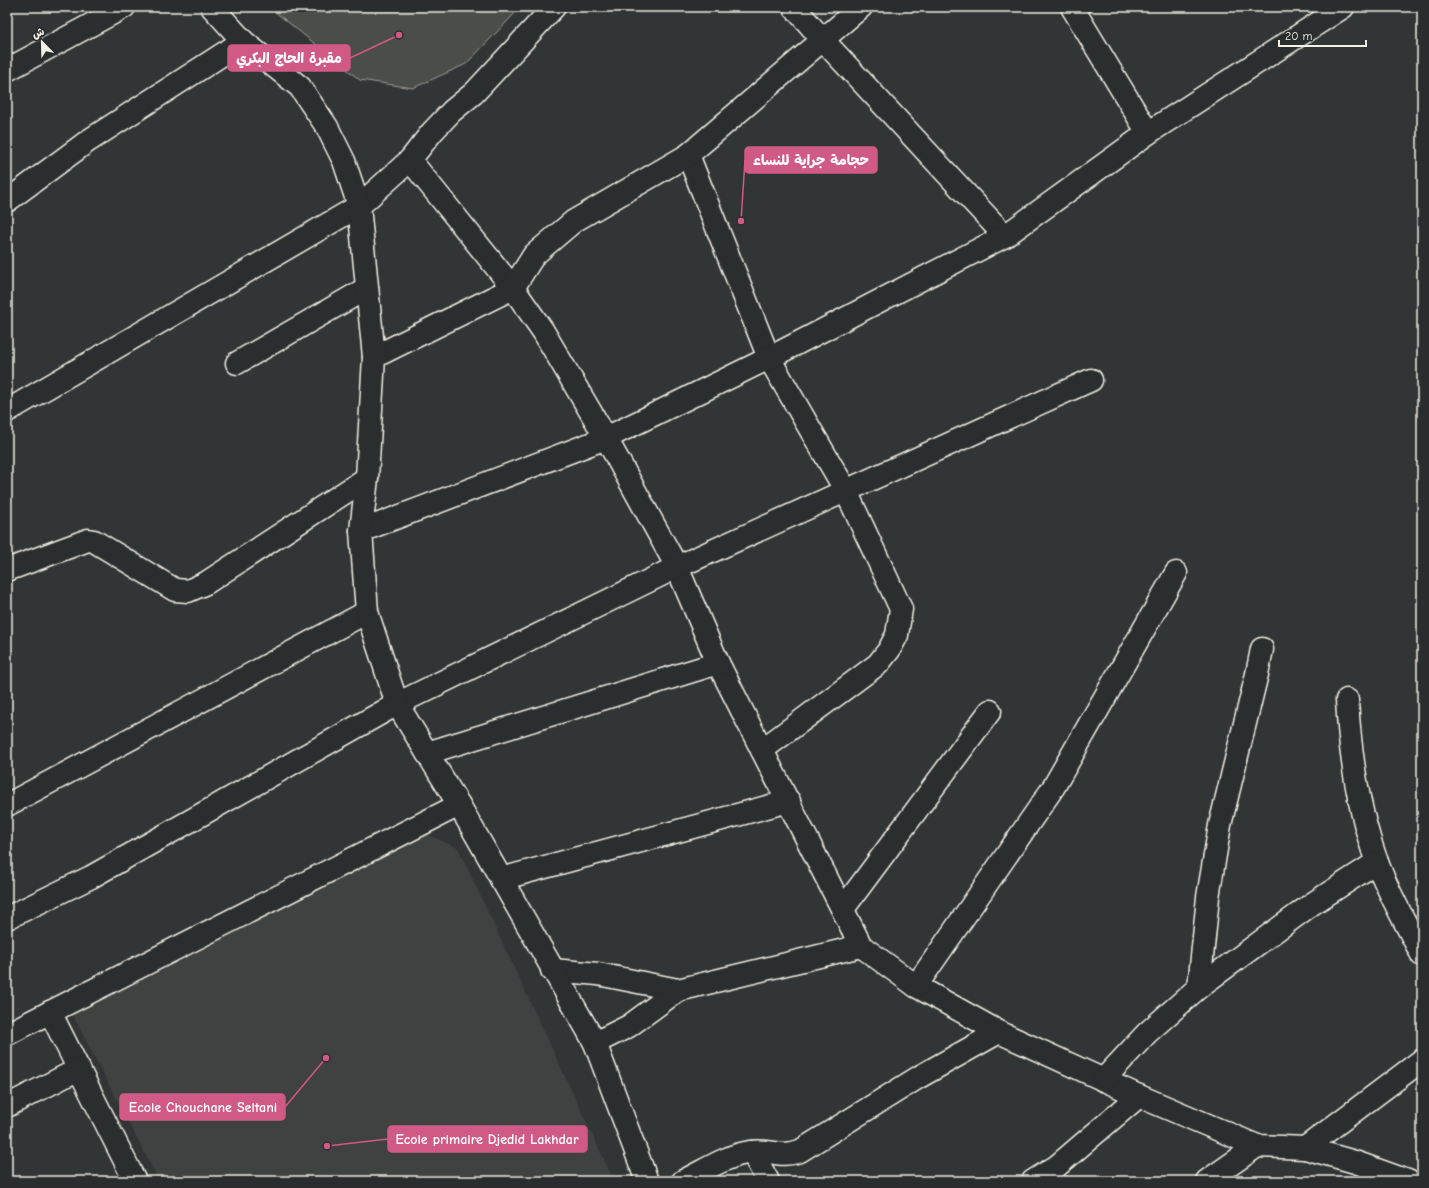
<svg xmlns="http://www.w3.org/2000/svg" width="1429" height="1188" viewBox="0 0 1429 1188" font-family="'Comic Neue','Playpen Sans Arabic',sans-serif">
<style>
.built{fill:#404242}
.green{fill:#4b4d4c;stroke:#a09f9a}
.lines{fill:none;stroke-linecap:round;stroke-linejoin:round}
.minor-casing{stroke:#f4f1e8;stroke-width:25}
.tertiary-casing{stroke:#f4f1e8;stroke-width:25}
.minor{stroke:#2a2d2e;stroke-width:22}
.tertiary{stroke:#2a2d2e;stroke-width:22}
.leader{fill:none;stroke:#d15985;stroke-width:1.5}
.callout-dot{fill:#d15985;stroke:#2a2d2e;stroke-width:1.5}
.callout{fill:#d15985;stroke:#d15985;stroke-width:1.5}
.callout-label{font-size:14px;text-anchor:middle;font-weight:bold;fill:#fff}
</style>
<rect width="100%" height="100%" fill="#323535"/>
<filter id="ink" filterUnits="userSpaceOnUse"><feTurbulence type="fractalNoise" baseFrequency=".025" numOctaves="2"/><feDisplacementMap in="SourceGraphic" scale="8" xChannelSelector="R" yChannelSelector="G"/><feConvolveMatrix kernelMatrix="1 2 1 2 8 2 1 2 1" color-interpolation-filters="sRGB"/></filter>
<g filter="url(#ink)">
<!-- built -->
<path class="built" d="M422 832 458 848 614 1181H159L68 1006Z"/>
<!-- green -->
<path class="green" d="M269 7H521L466 64 413 88 360 80Z"/>
<g class="lines">
<!-- minor casing -->
<g class="minor-casing">
<g id="minor">
<path d="M794 7 823 40 1005 236"/>
<path d="M1072 7 1148 133"/>
<path d="M7 70 124 7"/>
<path d="M688 155 769 358 846 491 901 609 897 635 889 650 878 664 762 750"/>
<path d="M410 160 513 288 543 331 606 438 677 567 718 663 861 946 916 986 999 1032 1139 1096 1257 1146 1305 1148 1355 1162 1408 1181"/>
<path d="M7 201 88 141 243 41"/>
<path d="M374 357 513 288 534 255 574 221 688 155 861 7"/>
<path d="M237 363 367 288"/>
<path d="M7 411 359 206 410 160 432 132 452 111 474 93 554 7"/>
<path d="M361 531 606 438 769 358 1005 236 1148 133 1343 7"/>
<path d="M7 570 88 540 94 541 175 590 188 591 206 583 367 478"/>
<path d="M1347 700C1350 754 1358 810 1377 862 1388 893 1407 925 1422 955"/>
<path d="M427 753 718 663"/>
<path d="M7 805 367 612"/>
<path d="M501 879 789 801"/>
<path d="M843 909 990 711"/>
<path d="M7 918 91 877 397 704 677 567 1091 380"/>
<path d="M552 970 598 974 678 990"/>
<path d="M916 986 1053 788 1176 573"/>
<path d="M1199 987 1208 897 1220 825 1257 674 1262 649"/>
<path d="M50 1012 135 1181"/>
<path d="M7 1034 459 805"/>
<path d="M595 1043 629 1026 678 990 861 946"/>
<path d="M1103 1080 1147 1033 1199 987 1312 904 1377 862"/>
<path d="M7 1106 79 1069"/>
<path d="M1305 1148 1422 1060"/>
<path d="M752 1152 768 1181"/>
<path d="M683 1181C704 1171 727 1155 751 1152 770 1149 780 1158 800 1151L919 1077 999 1032"/>
<path d="M1033 1181 1057 1166 1139 1096"/>
<path d="M1207 1181 1257 1146"/>
</g>
</g>
<!-- tertiary casing -->
<g class="tertiary-casing">
<path id="tertiary" d="M212 7 243 41 300 87 327 127 344 161 359 206 374 357 367 478 361 531 367 612 397 704 459 805 595 1043 647 1181"/>
</g>
<!-- minor -->
<use href="#minor" class="minor"/>
<!-- tertiary -->
<use href="#tertiary" class="tertiary"/>
</g>
</g>
<!-- callouts -->
<path class="leader" d="M399 35L350 58M741 221L745 160M326 1058L285 1107M327 1146L388 1139"/>
<g class="callout-dot">
<circle cx="399" cy="35" r="4"/>
<circle cx="741" cy="221" r="4"/>
<circle cx="326" cy="1058" r="4"/>
<circle cx="327" cy="1146" r="4"/>
</g>
<g class="callout">
<rect x="228" y="45" width="122" height="26" rx="4"/>
<rect x="745" y="147" width="132" height="26" rx="4"/>
<rect x="120" y="1094" width="165" height="26" rx="4"/>
<rect x="388" y="1126" width="199" height="26" rx="4"/>
</g>
<g class="callout-label">
<text x="289" y="63">مقبرة الحاج البكري</text>
<text x="811" y="165">حجامة جراية للنساء</text>
<text x="203" y="1112">Ecole Chouchane Seltani</text>
<text x="487" y="1144">Ecole primaire Djedid Lakhdar</text>
</g>
<!-- margin -->
<rect width="1429" height="1188" fill="none" stroke="#2a2d2e" stroke-width="24"/>
<rect x="12" y="12" width="1405" height="1164" fill="none" stroke="#f4f1e8" stroke-width="1.5" filter="url(#ink)"/>
<!-- north arrow -->
<g transform="translate(42 42) rotate(337)" stroke="#2a2d2e" stroke-width="3" paint-order="stroke">
<path d="M0-3L7 15L0 10L-7 15Z" fill="#f4f1e8"/>
<text y="-6" font-size="11" font-weight="bold" text-anchor="middle" fill="#f4f1e8">ش</text>
</g>
<!-- scale -->
<path d="M1279 40v6h87v-6" fill="none" stroke="#f4f1e8" stroke-width="2"/>
<text x="1285" y="40" font-size="12" fill="#f4f1e8" stroke="#2a2d2e" stroke-width="3" paint-order="stroke">20 m</text>
</svg>
